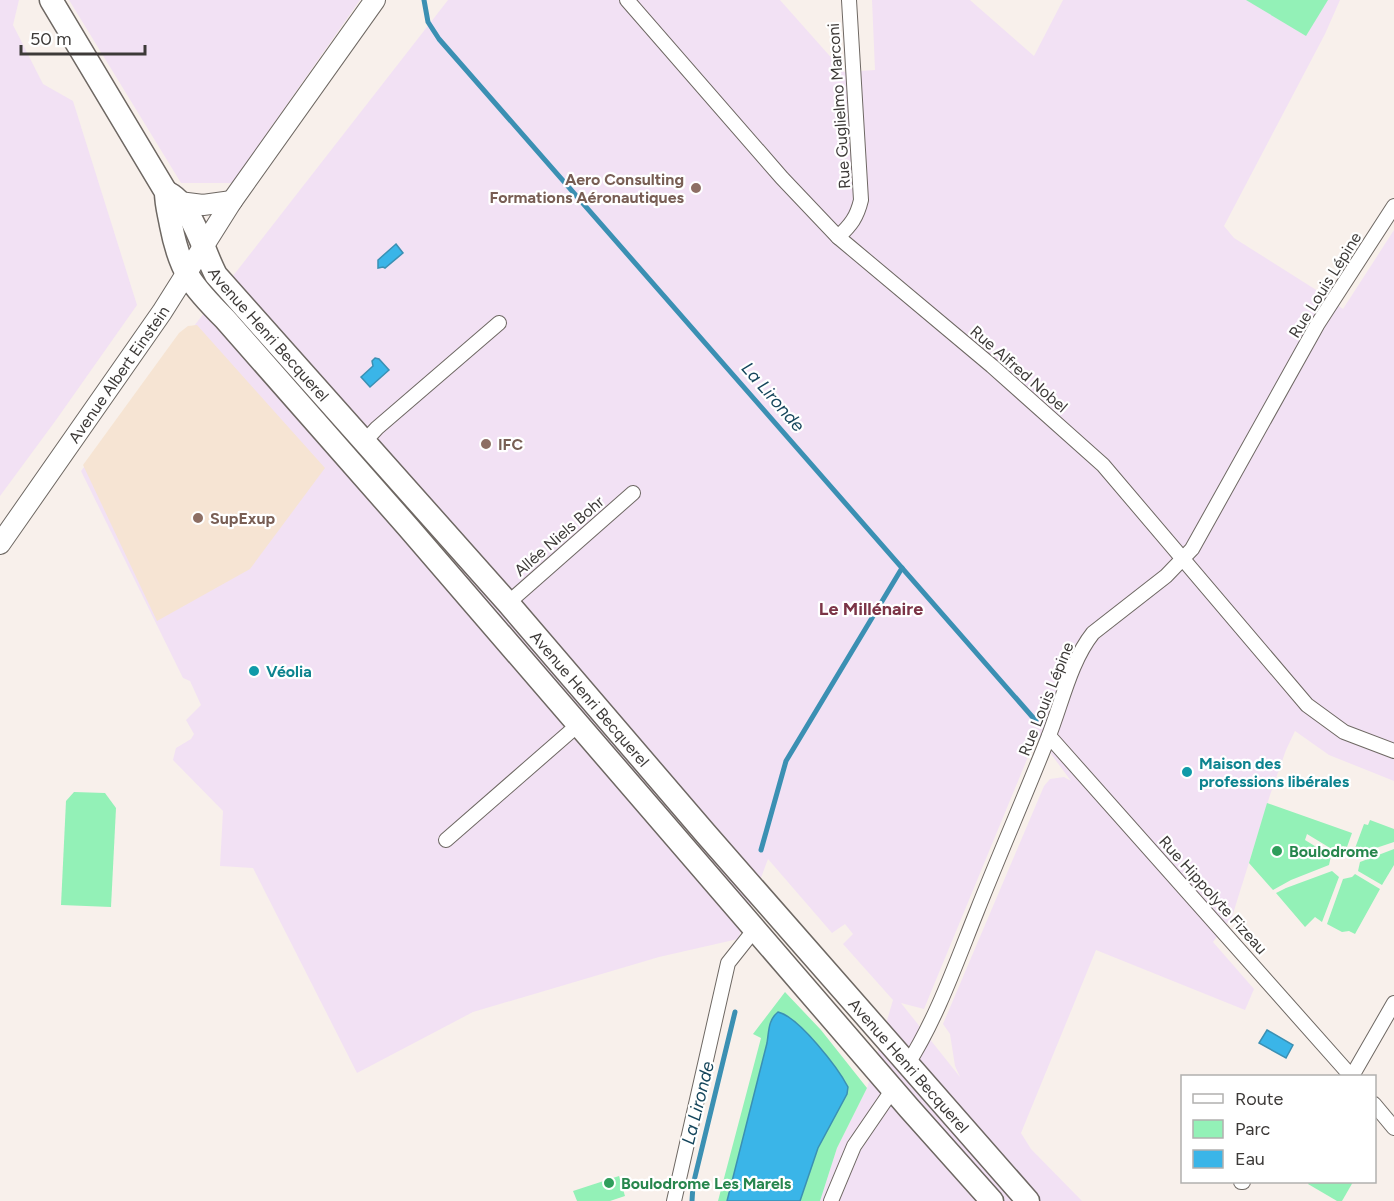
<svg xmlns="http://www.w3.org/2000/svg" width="1394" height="1201" viewBox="0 0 1394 1201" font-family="Figtree,sans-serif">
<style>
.commercial{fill:#f2e1f4;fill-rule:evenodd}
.education{fill:#f6e4d3}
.green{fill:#93f1b7}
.water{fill:#3ab5e8;stroke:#3b90b3;stroke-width:1.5}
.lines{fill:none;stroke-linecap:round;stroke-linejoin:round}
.stream{stroke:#3b90b3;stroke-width:5}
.street-casing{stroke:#6e6863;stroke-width:16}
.secondary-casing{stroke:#6e6863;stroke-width:22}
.primary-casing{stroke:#6e6863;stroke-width:25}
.street{stroke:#fff;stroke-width:14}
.secondary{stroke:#fff;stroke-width:20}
.primary{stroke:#fff;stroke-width:22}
.education-dot{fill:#8d6e63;stroke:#fff;stroke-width:2}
.culture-dot{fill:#0f9aa8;stroke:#fff;stroke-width:2}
.leisure-dot{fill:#2e9e5b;stroke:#fff;stroke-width:2}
.labels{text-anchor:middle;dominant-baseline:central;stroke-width:4.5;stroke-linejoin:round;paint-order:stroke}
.street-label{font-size:16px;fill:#3d3a38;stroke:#fff}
.education-label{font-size:16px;font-weight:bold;fill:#785e54;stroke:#fff;text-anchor:start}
.culture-label{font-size:16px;font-weight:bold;fill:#0d838f;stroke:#fff;text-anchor:start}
.leisure-label{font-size:16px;font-weight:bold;fill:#27864d;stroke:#fff;text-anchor:start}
.water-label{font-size:18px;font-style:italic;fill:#15465c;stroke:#fff}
.neighbourhood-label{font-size:18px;font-weight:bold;fill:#7b3446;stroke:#fff}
</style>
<rect width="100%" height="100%" fill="#f8f0eb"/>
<!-- commercial -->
<g class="commercial">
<path d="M0 0H19L13 25 43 84 73 101 137 305 56 420 0 496Z"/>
<path d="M69 0H360L232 183H181Z"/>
<path d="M448 0H780L844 72 875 70 872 0H970L1034 56 1063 0H1340L1325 34 1224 226 1234 238 1321 293 1343 309 1394 230V781L1329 755 1295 731 1286 750 1270 795 1232 917 1213 942 1254 989 1245 1010 1096 950 1021 1133 1031 1149 1082 1201H820L837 1148 867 1088 893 1000 843 944 853 934 845 924 832 933 768 859 738 939 659 957 473 1012 357 1073 253 868 220 866 223 811 173 760 176 748 191 739 194 734 186 720 201 705 190 681 183 678 81 471ZM1037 735 1071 781 1064 777 1050 779 1044 786 943 1024 950 1034 955 1066 960 1077 901 1003 924 1009Z"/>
</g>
<!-- education -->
<path class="education" d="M197 325 325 468 250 569 157 621 83 465 179 333 188 326Z"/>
<!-- green -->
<g class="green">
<path d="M1246 0H1328L1306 36Z"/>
<path d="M74 792 105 793 116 808 111 907 61 905 66 801Z"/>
<path d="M1267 803 1352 833 1347 847 1343 846 1335 851 1307 834 1305 840 1331 856 1329 865 1291 880 1273 890 1249 863Z"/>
<path d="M1370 820 1394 829V842L1358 854 1354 851 1364 824 1368 825Z"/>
<path d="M1394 849V865L1382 885 1358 871 1360 862Z"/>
<path d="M1332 871 1339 877 1322 922 1315 917 1305 927 1276 893 1286 888Z"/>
<path d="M1355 874 1380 889 1355 934 1349 931 1342 932 1327 924 1343 879 1352 877Z"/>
<path d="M785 992 821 1030 867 1088 837 1148 820 1201H718L761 1038 753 1034Z"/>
<path d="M619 1176 625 1196 610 1201H577L573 1191Z"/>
<path d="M1309 1182H1353L1342 1201H1337L1308 1184Z"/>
</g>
<!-- water -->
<g class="water">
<path d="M396 244 403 253 385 268 383 267 378 268V260Z"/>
<path d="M375 358 379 359 389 370 370 387 361 377 373 366 372 361Z"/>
<path d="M778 1012C799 1017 838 1068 848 1087L847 1094 818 1148 800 1201H727L767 1043C769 1031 768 1020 778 1012Z"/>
<path d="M1267 1030 1293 1045 1286 1058 1259 1043Z"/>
</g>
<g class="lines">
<!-- stream -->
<g class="stream">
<path d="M424 0 428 22 439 39 1036 721"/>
<path d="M761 850 786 761 902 568"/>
<path d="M692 1201 693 1185 735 1012"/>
</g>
<!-- street casing -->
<g class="street-casing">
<g id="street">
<path d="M627 0 782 178 838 237 992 366 1103 465 1307 705 1344 732 1394 751"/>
<path d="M838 237C851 225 857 217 861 200L849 0"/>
<path d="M364 442 377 428 499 323"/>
<path d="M508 603 633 493"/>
<path d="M1049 736 1351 1076"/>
<path d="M446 840 579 724"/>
<path d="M907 1065C937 1018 956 963 977 911 1000 853 1025 796 1048 738 1062 703 1070 662 1093 633L1166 576 1192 549 1317 325 1394 206"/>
<path d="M1352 1076 1394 1003"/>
<path d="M1374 1104 1394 1128"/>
<path d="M1241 1182H1243"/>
<path d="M674 1201 728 963 755 929"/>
<path d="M831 1201 854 1146 893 1089"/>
</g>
</g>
<!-- secondary casing -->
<g class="secondary-casing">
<g id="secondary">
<path d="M179 202 203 205 232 201"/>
<path id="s1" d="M0 544 162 312 232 201 375 0"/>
</g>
</g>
<!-- primary casing -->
<g class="primary-casing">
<g id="primary">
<path d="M51 0 166 192C166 204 169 214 171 225 180 272 192 286 225 319L408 527 909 1108 992 1201"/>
<path id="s2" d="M166 192C192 203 203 251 216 275L508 603 706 834 1028 1201"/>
</g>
</g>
<!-- street -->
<use href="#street" class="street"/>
<!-- secondary -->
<use href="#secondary" class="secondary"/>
<!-- primary -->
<use href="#primary" class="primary"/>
</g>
<!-- markers -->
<g class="education-dot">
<circle cx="696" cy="188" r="6"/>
<circle cx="486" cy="444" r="6"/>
<circle cx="198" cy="518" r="6"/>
</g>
<g class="culture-dot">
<circle cx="254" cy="671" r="6"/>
<circle cx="1187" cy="772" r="6"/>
</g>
<g class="leisure-dot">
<circle cx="1277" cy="851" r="6"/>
<circle cx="609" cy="1183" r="6"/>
</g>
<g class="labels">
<!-- street labels -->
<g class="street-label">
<text transform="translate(839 106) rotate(-94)">Rue Guglielmo Marconi</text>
<text transform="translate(1325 285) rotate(-58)">Rue Louis Lépine</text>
<text stroke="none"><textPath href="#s2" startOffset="178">Avenue Henri Becquerel</textPath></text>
<text transform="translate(1019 369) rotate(41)">Rue Alfred Nobel</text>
<text stroke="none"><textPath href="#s1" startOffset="207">Avenue Albert Einstein</textPath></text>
<text transform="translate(559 536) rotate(-41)">Allée Niels Bohr</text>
<text transform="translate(1046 699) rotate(-68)">Rue Louis Lépine</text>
<text stroke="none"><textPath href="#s2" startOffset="664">Avenue Henri Becquerel</textPath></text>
<text transform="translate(1213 895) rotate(48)">Rue Hippolyte Fizeau</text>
<text stroke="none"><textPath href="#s2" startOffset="1150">Avenue Henri Becquerel</textPath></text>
</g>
<!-- education labels -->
<g class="education-label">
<text x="684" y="179" text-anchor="end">Aero Consulting<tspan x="684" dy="18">Formations Aéronautiques</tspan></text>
<text x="498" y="444">IFC</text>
<text x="210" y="518">SupExup</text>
</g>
<!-- culture labels -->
<g class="culture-label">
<text x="266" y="671">Véolia</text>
<text x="1199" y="763">Maison des<tspan x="1199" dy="18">professions libérales</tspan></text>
</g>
<!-- leisure labels -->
<g class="leisure-label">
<text x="1289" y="851">Boulodrome</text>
<text x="621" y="1183">Boulodrome Les Marels</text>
</g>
<!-- water labels -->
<g class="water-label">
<text transform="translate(773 397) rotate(49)">La Lironde</text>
<text transform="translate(698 1103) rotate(-76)">La Lironde</text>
</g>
<!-- neighbourhood labels -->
<g class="neighbourhood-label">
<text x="871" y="609">Le Millénaire</text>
</g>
</g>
<!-- legend -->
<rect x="1181" y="1075" width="195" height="108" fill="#ffffff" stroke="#b1b0af" stroke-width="1.5"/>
<rect x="1193" y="1094" width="30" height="9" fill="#ffffff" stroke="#b1b0af" stroke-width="1.5"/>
<text x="1235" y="1105" font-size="18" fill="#3d3a38">Route</text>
<rect x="1193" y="1120" width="30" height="18" fill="#93f1b7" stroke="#b1b0af" stroke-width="1.5"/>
<text x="1235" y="1135" font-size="18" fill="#3d3a38">Parc</text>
<rect x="1193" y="1150" width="30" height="18" fill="#3ab5e8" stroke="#b1b0af" stroke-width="1.5"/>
<text x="1235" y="1165" font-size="18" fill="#3d3a38">Eau</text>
<!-- scale -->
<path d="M21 45v9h124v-9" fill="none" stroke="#3d3a38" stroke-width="3"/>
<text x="30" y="45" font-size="18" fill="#3d3a38" stroke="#ffffff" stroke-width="4.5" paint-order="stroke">50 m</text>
</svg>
